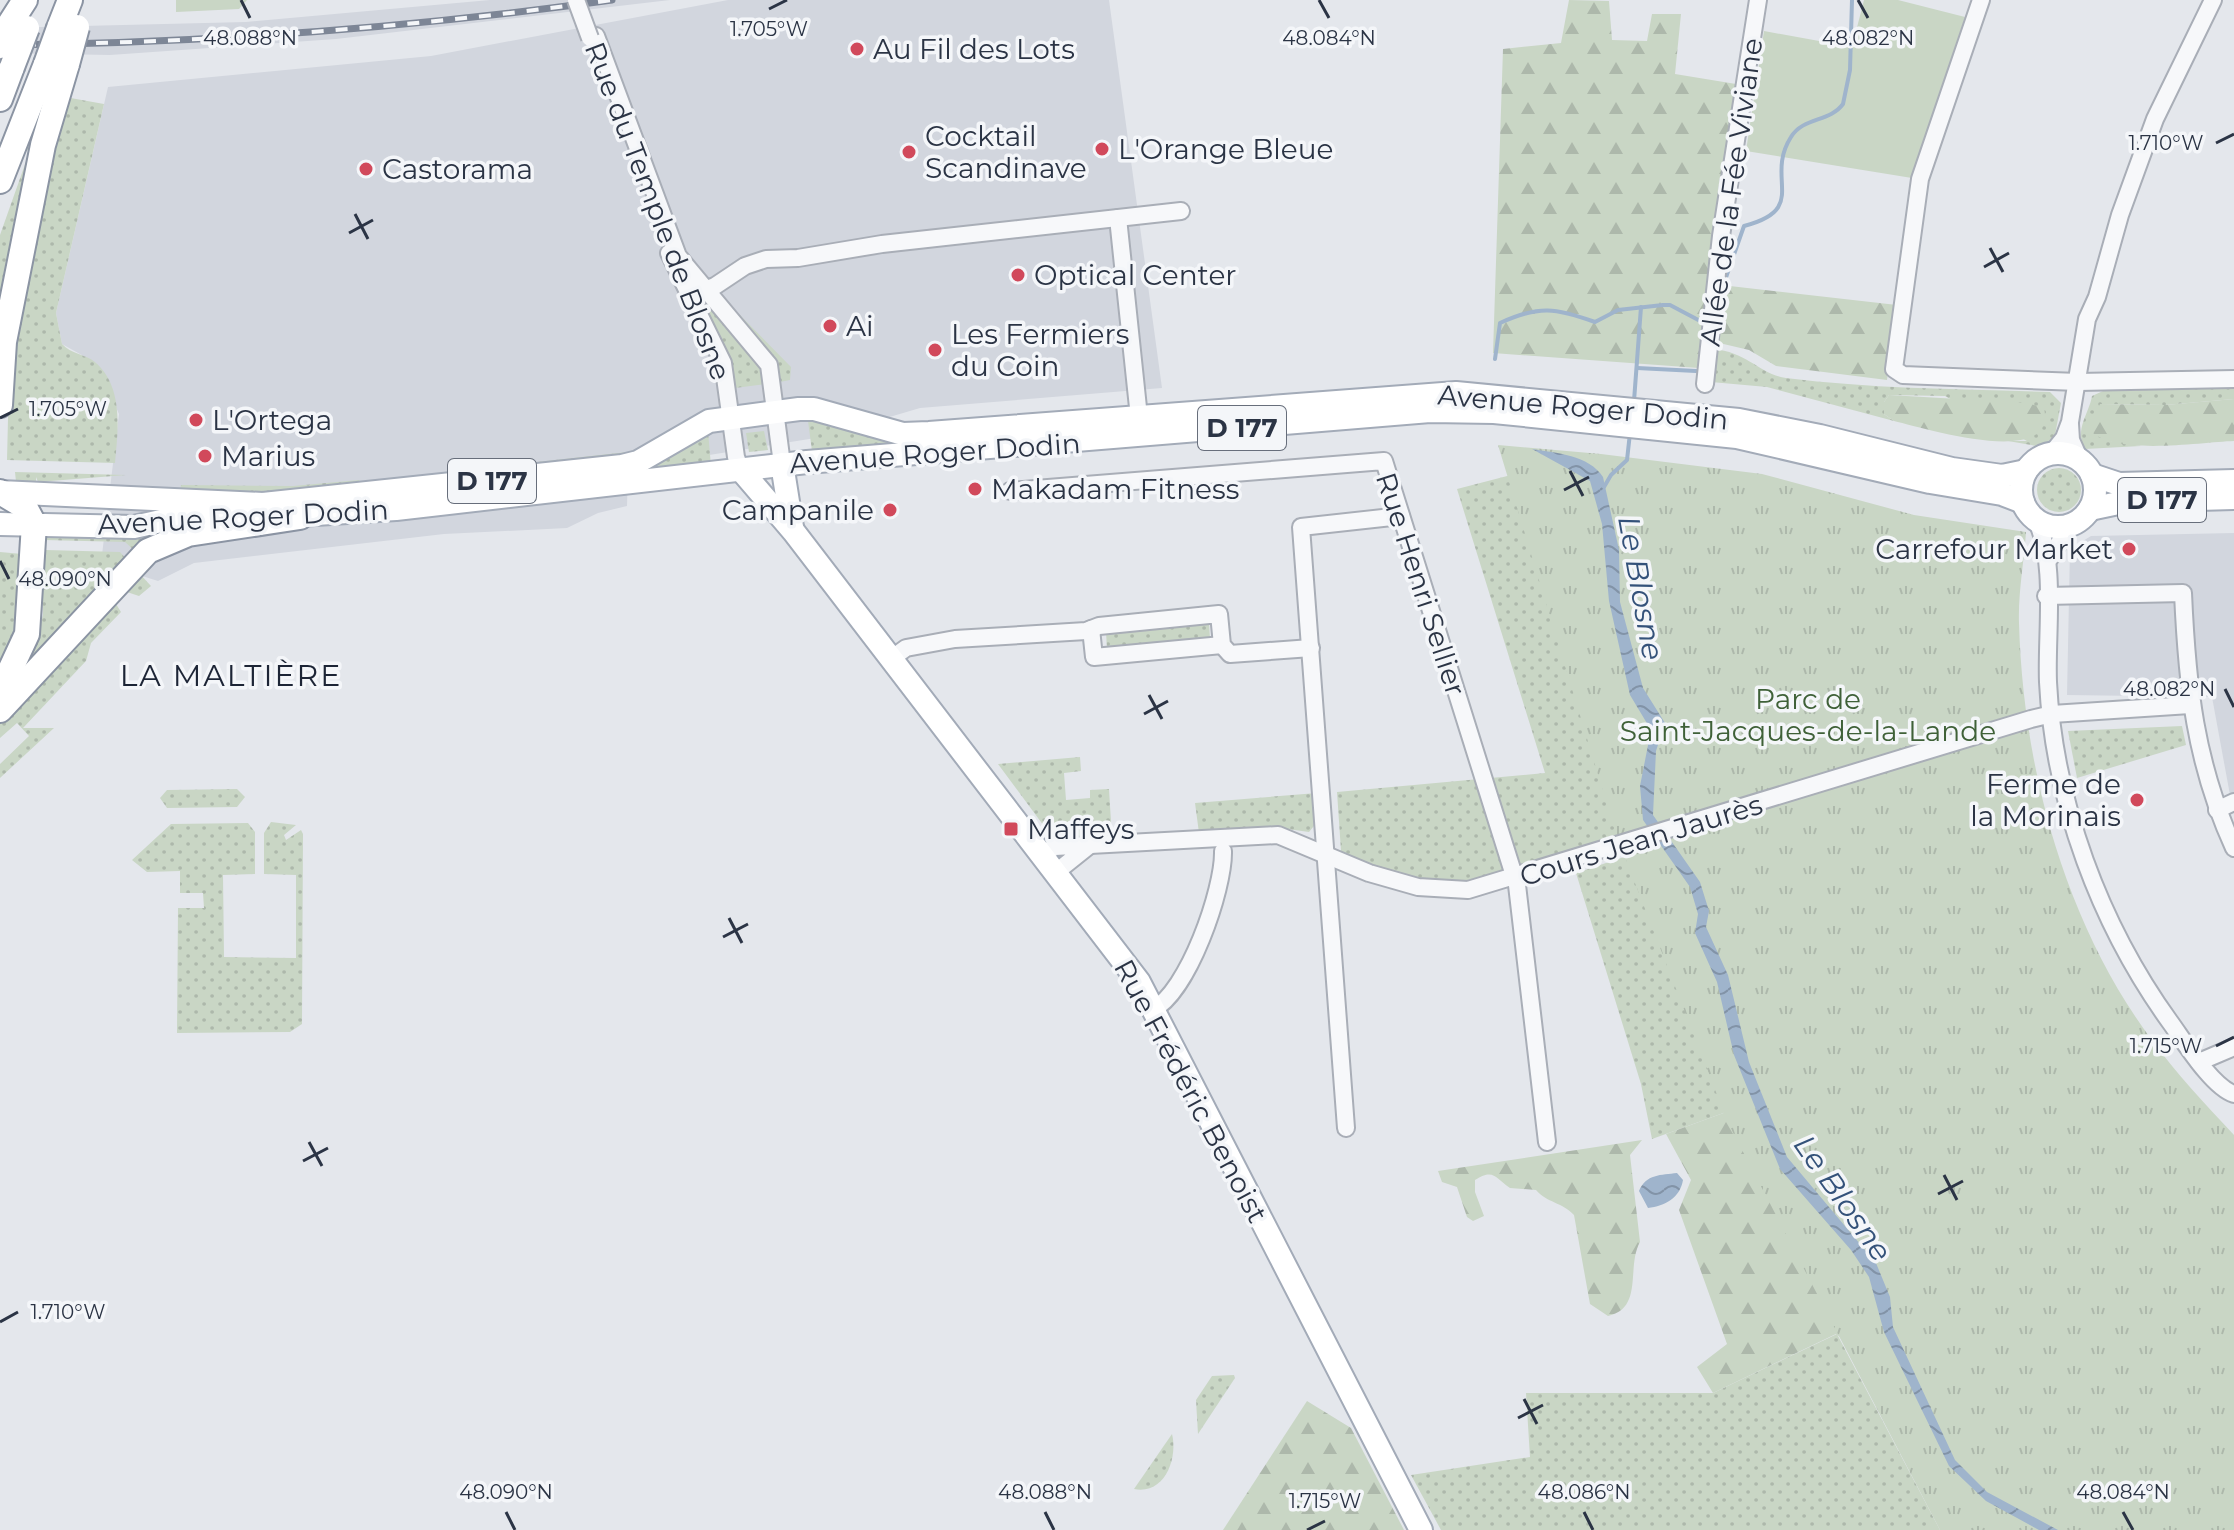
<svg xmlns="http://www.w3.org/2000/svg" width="2234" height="1530" viewBox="0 0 2234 1530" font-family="Montserrat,sans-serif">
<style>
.built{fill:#d2d6de}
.grass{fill:url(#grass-dots)}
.forest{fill:url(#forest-firs)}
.park{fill:url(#park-tufts)}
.garden{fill:#c9d6c5}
.water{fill:url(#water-waves)}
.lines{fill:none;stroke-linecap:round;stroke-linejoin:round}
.stream{stroke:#9fb4cc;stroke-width:4}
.minor-casing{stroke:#a9aeb7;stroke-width:20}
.major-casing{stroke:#a3abb8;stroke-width:26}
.highway-casing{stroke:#8b94a3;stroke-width:28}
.minor{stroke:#f7f8fa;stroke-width:16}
.major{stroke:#fff;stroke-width:22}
.highway{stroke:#fff;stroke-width:24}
.rail-casing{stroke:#7d8696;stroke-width:7}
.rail{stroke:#f4f6f9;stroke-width:4;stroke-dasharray:12;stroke-linecap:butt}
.minor-bridge-casing{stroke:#a9aeb7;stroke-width:20;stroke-linecap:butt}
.highway-bridge-casing{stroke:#8b94a3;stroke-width:28;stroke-linecap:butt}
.minor-bridge{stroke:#f7f8fa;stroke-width:16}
.highway-bridge{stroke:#fff;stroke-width:24}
.ticks{fill:none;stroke:#2b3445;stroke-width:3}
.poi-dot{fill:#d1495b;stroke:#f4f6f9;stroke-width:3}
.labels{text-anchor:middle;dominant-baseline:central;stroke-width:7;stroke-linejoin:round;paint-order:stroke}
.shield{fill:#f4f6f9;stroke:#676e7b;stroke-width:2}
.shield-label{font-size:26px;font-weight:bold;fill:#2b3445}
.poi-label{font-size:28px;fill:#2b3445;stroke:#f4f6f9;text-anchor:start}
.street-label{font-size:28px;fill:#2b3445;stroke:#f4f6f9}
.park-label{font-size:28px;fill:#3f6138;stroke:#f4f6f9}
.water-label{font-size:30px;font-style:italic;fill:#34527a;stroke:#f4f6f9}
.neighbourhood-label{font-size:30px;letter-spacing:2px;fill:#1d2536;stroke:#f4f6f9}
.ticks-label{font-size:20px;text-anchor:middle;fill:#2b3445;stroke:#f4f6f9;stroke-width:7;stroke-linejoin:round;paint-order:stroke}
</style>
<defs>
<pattern id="grass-dots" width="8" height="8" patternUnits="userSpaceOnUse" patternTransform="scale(2)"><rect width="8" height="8" fill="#c9d6c5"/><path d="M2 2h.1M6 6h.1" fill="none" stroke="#adb8ab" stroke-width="1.8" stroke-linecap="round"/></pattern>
<pattern id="forest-firs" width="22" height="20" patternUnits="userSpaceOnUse" patternTransform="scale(2)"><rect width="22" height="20" fill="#c9d6c5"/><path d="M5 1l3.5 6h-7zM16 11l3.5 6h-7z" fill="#adb8ab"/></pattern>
<pattern id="park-tufts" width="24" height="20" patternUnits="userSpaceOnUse" patternTransform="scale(2)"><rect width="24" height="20" fill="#c9d6c5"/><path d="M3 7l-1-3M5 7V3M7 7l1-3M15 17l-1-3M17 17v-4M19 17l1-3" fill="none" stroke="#adb8ab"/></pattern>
<pattern id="water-waves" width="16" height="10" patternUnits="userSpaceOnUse" patternTransform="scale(2)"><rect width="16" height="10" fill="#9fb4cc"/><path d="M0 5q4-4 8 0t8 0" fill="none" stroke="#8293a7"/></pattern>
</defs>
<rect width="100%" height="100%" fill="#e4e7ec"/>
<!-- built -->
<g class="built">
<path d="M490 0H670L336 39 110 55 0 53V28L246 22Z"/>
<path d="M728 0H1109L1162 388 920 408 822 437 628 468 627 506 598 513 567 528 444 534 194 563 158 581 101 563 119 414 96 363 62 344 56 313 108 87 431 56Z"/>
<path d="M2234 533V793L2230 795 2212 697 2067 695 2070 549 2091 536Z"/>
</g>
<!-- grass -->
<g class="grass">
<path d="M56 67 0 335V235L29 153 26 148Z"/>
<path d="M65 97 104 104 56 313 62 344C71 354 85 354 95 362 124 387 118 430 115 463L7 460 9 377Z"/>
<path d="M707 298 763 367 766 384 735 388 730 364 700 303Z"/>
<path d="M739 314 791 367 790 380 780 382 773 357 738 317Z"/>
<path d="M1713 349C1748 352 1759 374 1786 378 1874 389 1962 389 2050 392L2061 403 2055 435 2042 447 2008 441H2027L1945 396 1889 395 1884 402V414L1894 421 1767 387 1711 382Z"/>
<path d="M2114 386 2120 391 2230 386 2234 388V399L2165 405 2100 404 2110 441 2141 446 2085 449C2074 429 2089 414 2092 396Z"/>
<path d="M808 421H820L911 447 869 445 812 451Z"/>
<path d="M708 431 711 466 638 471Z"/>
<path d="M764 431 768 450 749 452 746 433Z"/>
<path d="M627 452 626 456 394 486 392 478Z"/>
<circle cx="2059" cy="490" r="22"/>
<path d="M15 472 126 475 38 482 36 477V482H16Z"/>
<path d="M1511 475 1626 845 1468 890 1369 873 1341 851 1337 792 1545 773 1457 489Z"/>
<path d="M359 480 361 489 308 493H180L181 485 293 486Z"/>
<path d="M195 519 136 552 125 542 44 540 51 533Z"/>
<path d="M46 550 120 552 129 562 29 663 43 615 42 556Z"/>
<path d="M0 552 22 554 24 623 0 677Z"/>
<path d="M139 573 151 586 139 596 127 592 116 604 121 612 91 643 86 661 23 728H54L0 778V764L29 736 17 723 0 738V724Z"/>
<path d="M1209 623 1210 639 1107 649 1106 632Z"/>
<path d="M2182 726 2186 745 2077 778 2068 731Z"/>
<path d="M1080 757 1081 771 1064 773 1066 800 1090 798V790L1109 789 1112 838 1055 841 998 764Z"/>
<path d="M237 789 245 797 237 807 167 808 160 798 167 790Z"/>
<path d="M1317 793 1318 821 1309 832 1273 827 1199 833 1195 803Z"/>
<path d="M271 822 296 825 284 835 286 840 301 830 303 834 302 1024 290 1032 177 1033 178 908H204L203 893H180V871L147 872 132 860 171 824 248 823 255 832V874L223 875 224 957 296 958V875L264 874V833Z"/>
<path d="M1630 855 1729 1111 1652 1139 1641 1084 1576 873Z"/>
<path d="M1837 1334 1940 1530H1441L1411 1475 1530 1457 1526 1393H1713Z"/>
<path d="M1234 1375 1235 1378 1198 1434 1196 1400 1212 1376Z"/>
<path d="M1172 1434C1178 1458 1165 1495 1134 1489Z"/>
</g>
<!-- forest -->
<g class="forest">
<path d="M1569 0 1609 1 1612 40 1647 41 1652 14H1681L1675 74 1736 84 1699 368 1493 353 1503 49 1561 43Z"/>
<path d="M1721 285 1897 305 1887 380 1776 366 1749 350 1715 342Z"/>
<path d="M1889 395 2027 403 2044 408C2058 470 1924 428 1894 421L1884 414V402Z"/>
<path d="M2234 399V441C2201 442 2111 457 2089 429L2100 404 2165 405Z"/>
<path d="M1729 1111 1854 1347 1836 1334 1713 1393 1697 1367 1727 1344 1679 1210 1691 1180 1666 1134Z"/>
<path d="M1642 1140 1630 1155 1640 1242C1626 1267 1644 1308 1608 1316L1590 1304 1574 1215C1562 1202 1547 1203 1536 1190L1510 1188C1495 1178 1494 1168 1475 1180V1192L1484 1216 1473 1221 1467 1217 1457 1187 1442 1182 1438 1171Z"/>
<path d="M1307 1401 1351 1428 1404 1530H1223Z"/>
</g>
<!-- park -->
<path class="park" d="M1498 445 1601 454 1762 474 1914 515 2026 532C2024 562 2018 593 2019 623 2023 767 2064 921 2151 1039 2176 1073 2205 1104 2234 1135V1530H1940L1728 1123 1616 834Z"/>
<!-- garden -->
<g class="garden">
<path d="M176 0H247L239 9 176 12Z"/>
<path d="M1864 0H1898L1965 17 1912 178 1746 151 1764 31 1852 47Z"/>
</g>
<!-- water -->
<g class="water">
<path d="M1532 449C1556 453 1589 455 1603 477L1619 550 1620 602 1643 688 1665 723 1656 751 1653 815 1700 882 1709 911 1706 927 1728 975 1749 1062 1787 1157 1876 1263 1890 1297 1893 1327 1955 1460 1987 1492 2058 1530H2039L1986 1501 1949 1466 1884 1332 1869 1277 1851 1250 1780 1169 1734 1055 1717 982 1695 933 1698 914 1690 887 1643 820 1640 786 1651 730 1630 695 1609 601 1602 524 1590 481Z"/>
<path d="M1677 1173 1683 1180C1680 1198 1665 1206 1648 1208L1639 1191C1646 1174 1661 1175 1677 1173Z"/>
</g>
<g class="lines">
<!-- stream -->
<g class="stream">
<path d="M1720 323 1724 283 1744 226C1810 209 1764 179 1791 137 1803 117 1830 122 1843 104L1850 70 1852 0"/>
<path d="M1495 359 1500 323C1539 305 1556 308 1595 322L1618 310 1663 305H1670L1704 323"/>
<path d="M1637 368 1696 371"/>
<path d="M1634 401 1641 307"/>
<path d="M1604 487 1611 475 1627 460 1630 433"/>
</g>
<!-- minor casing -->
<g class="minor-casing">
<g id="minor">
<path d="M1981 0 1920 179 1894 369 1903 375 2078 382 2234 379"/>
<path d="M596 36 678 256 769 365 782 464"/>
<path d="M1118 218 1139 417"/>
<path d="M669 253 723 363 736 457 741 470"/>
<path d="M687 296 715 286 745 266 766 259 798 258 882 244 1181 211"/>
<path d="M1705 384 1721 236 1758 0"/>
<path d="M2070 424 2071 440 2080 460"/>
<path d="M2051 454 2064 438 2070 422 2087 319 2097 297 2120 215 2155 119 2213 0"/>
<path d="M1010 491 1384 461 1517 885 1547 1142"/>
<path d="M2036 520C2057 561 2046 634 2048 682 2054 802 2100 925 2170 1022 2184 1041 2212 1087 2234 1094"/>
<path d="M2050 558 2069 526"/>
<path d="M2046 596 2183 593C2187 685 2195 763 2234 848"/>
<path d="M1091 629 1094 657 1222 645"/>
<path d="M891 659 906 648 955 639 1086 631 1099 626 1219 614 1222 645 1230 654 1311 648"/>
<path d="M2217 810 2234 802"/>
<path d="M1090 845 1278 835 1369 873 1418 887 1468 890 2031 719 2052 714 2190 705"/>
<path d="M1041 854 1055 847 1090 845 1055 873"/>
<path d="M1152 1010C1188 993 1224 889 1223 851"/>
<path d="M2199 1062 2234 1047"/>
<path d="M1346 1128 1301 527 1401 516"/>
</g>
</g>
<!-- major casing -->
<g class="major-casing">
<g id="major">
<circle cx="2058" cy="490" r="37"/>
<path d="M782 464 792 527"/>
<path d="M741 470 794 532 1139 982 1421 1530"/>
<path d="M2092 475 2119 484 2234 481"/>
<path d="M0 492 263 504 622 466 638 462 709 421 799 409H814L903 434 929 433 1456 393 1739 420 1820 436 1952 469 2002 476 2026 471"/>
<path d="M2090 509 2128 501 2234 498"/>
<path d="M283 516 396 509 807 462 1430 411 1494 412 1737 437 1930 482 2002 494 2023 502"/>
<path d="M0 524 134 527 197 513 216 514"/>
</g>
</g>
<!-- highway casing -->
<g class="highway-casing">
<g id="highway">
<path d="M7 28 25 0"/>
<path d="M59 28 70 0"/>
<path d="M0 99 12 67"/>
<path d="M0 181 46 64"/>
<path d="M0 405 4 342 43 145 67 64"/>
<path d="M0 492 25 507 34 524 27 634 0 692"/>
<path d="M0 710 148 551 188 534 300 517"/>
</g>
</g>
<!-- minor -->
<use href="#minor" class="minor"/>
<!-- major -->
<use href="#major" class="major"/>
<!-- highway -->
<use href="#highway" class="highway"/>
<!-- rail casing -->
<g class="rail-casing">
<path id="rail" d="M0 45C206 43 409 28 612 0"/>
</g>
<!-- rail -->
<use href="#rail" class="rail"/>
<!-- minor-bridge casing -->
<g class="minor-bridge-casing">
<path id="minor-bridge" d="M576 0 590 38"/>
</g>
<!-- highway-bridge casing -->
<g class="highway-bridge-casing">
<g id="highway-bridge">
<path d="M0 46 7 28"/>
<path d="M46 64 59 28"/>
<path d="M67 64 77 27"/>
<path d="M12 67 27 28"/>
</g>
</g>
<!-- minor-bridge -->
<use href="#minor-bridge" class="minor-bridge"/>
<!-- highway-bridge -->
<use href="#highway-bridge" class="highway-bridge"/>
</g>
<!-- ticks -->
<path class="ticks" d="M241 0 250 18M1319 0 1329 18M1858 0 1868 18M769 9 787 0M2216 143 2234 134M355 214 368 239M349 233 373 220M1990 248 2003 272M1984 267 2009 253M0 418 18 409M1570 471 1583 496M1564 490 1589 477M0 561 9 579M2225 689 2234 707M1149 695 1162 719M1144 714 1168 701M729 918 742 943M723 937 748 924M2216 1046 2234 1037M309 1142 322 1166M303 1161 328 1148M1944 1175 1957 1200M1938 1194 1963 1181M0 1322 18 1312M1524 1399 1537 1424M1518 1418 1543 1405M506 1512 515 1530M1045 1512 1054 1530M1584 1512 1593 1530M2123 1512 2133 1530M1307 1530 1325 1521"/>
<!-- markers -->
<g class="poi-dot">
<circle cx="857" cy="49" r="8"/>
<circle cx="1102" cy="149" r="8"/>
<circle cx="909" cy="152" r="8"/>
<circle cx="366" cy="169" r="8"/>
<circle cx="1018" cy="275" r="8"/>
<circle cx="830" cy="326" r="8"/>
<circle cx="935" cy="350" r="8"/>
<circle cx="196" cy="420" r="8"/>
<circle cx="205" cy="456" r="8"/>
<circle cx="975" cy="489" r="8"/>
<circle cx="890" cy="510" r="8"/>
<circle cx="2129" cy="549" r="8"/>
<circle cx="2137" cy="800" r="8"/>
<rect x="1003" y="821" width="16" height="16" rx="4"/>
</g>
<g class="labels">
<!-- shield labels -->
<g class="shield">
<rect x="1198" y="406" width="88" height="44" rx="6"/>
<rect x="448" y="459" width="88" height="44" rx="6"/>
<rect x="2118" y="478" width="88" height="44" rx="6"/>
</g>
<g class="shield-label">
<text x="1242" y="428">D 177</text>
<text x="492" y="481">D 177</text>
<text x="2162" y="500">D 177</text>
</g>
<!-- poi labels -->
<g class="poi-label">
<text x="873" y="49">Au Fil des Lots</text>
<text x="925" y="136">Cocktail<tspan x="925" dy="32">Scandinave</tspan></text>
<text x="1118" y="149">L'Orange Bleue</text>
<text x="382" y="169">Castorama</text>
<text x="1034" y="275">Optical Center</text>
<text x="846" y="326">Ai</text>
<text x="951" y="334">Les Fermiers<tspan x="951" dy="32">du Coin</tspan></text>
<text x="212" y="420">L'Ortega</text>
<text x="221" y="456">Marius</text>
<text x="991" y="489">Makadam Fitness</text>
<text x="874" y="510" text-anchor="end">Campanile</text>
<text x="2113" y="549" text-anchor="end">Carrefour Market</text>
<text x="2121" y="784" text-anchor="end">Ferme de<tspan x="2121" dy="32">la Morinais</tspan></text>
<text x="1027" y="829">Maffeys</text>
</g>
<!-- street labels -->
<g class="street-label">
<text transform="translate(1731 192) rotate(-82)">Allée de la Fée Viviane</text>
<text transform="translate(658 211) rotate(69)">Rue du Temple de Blosne</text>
<text transform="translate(1583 407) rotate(5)">Avenue Roger Dodin</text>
<text transform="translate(935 453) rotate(-4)">Avenue Roger Dodin</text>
<text transform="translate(243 517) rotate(-3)">Avenue Roger Dodin</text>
<text transform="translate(1421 584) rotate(72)">Rue Henri Sellier</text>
<text transform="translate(1641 840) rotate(-17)">Cours Jean Jaurès</text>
<text transform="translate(1191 1091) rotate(62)">Rue Frédéric Benoist</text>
</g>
<!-- park labels -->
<g class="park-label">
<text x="1808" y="699">Parc de<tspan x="1808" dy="32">Saint-Jacques-de-la-Lande</tspan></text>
</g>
<!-- water labels -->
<g class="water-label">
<text transform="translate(1641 588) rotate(80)">Le Blosne</text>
<text transform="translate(1843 1198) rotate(55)">Le Blosne</text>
</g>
<!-- neighbourhood labels -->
<g class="neighbourhood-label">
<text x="231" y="675">LA MALTIÈRE</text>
</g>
</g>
<g class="ticks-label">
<text x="769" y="36">1.705°W</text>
<text x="250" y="45">48.088°N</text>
<text x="1329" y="45">48.084°N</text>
<text x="1868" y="45">48.082°N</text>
<text x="2166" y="150">1.710°W</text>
<text x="68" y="416">1.705°W</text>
<text x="65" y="586">48.090°N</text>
<text x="2169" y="696">48.082°N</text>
<text x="2166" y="1053">1.715°W</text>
<text x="68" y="1319">1.710°W</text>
<text x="506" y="1499">48.090°N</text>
<text x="1045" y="1499">48.088°N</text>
<text x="1584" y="1499">48.086°N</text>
<text x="2123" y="1499">48.084°N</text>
<text x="1325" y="1508">1.715°W</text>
</g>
</svg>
